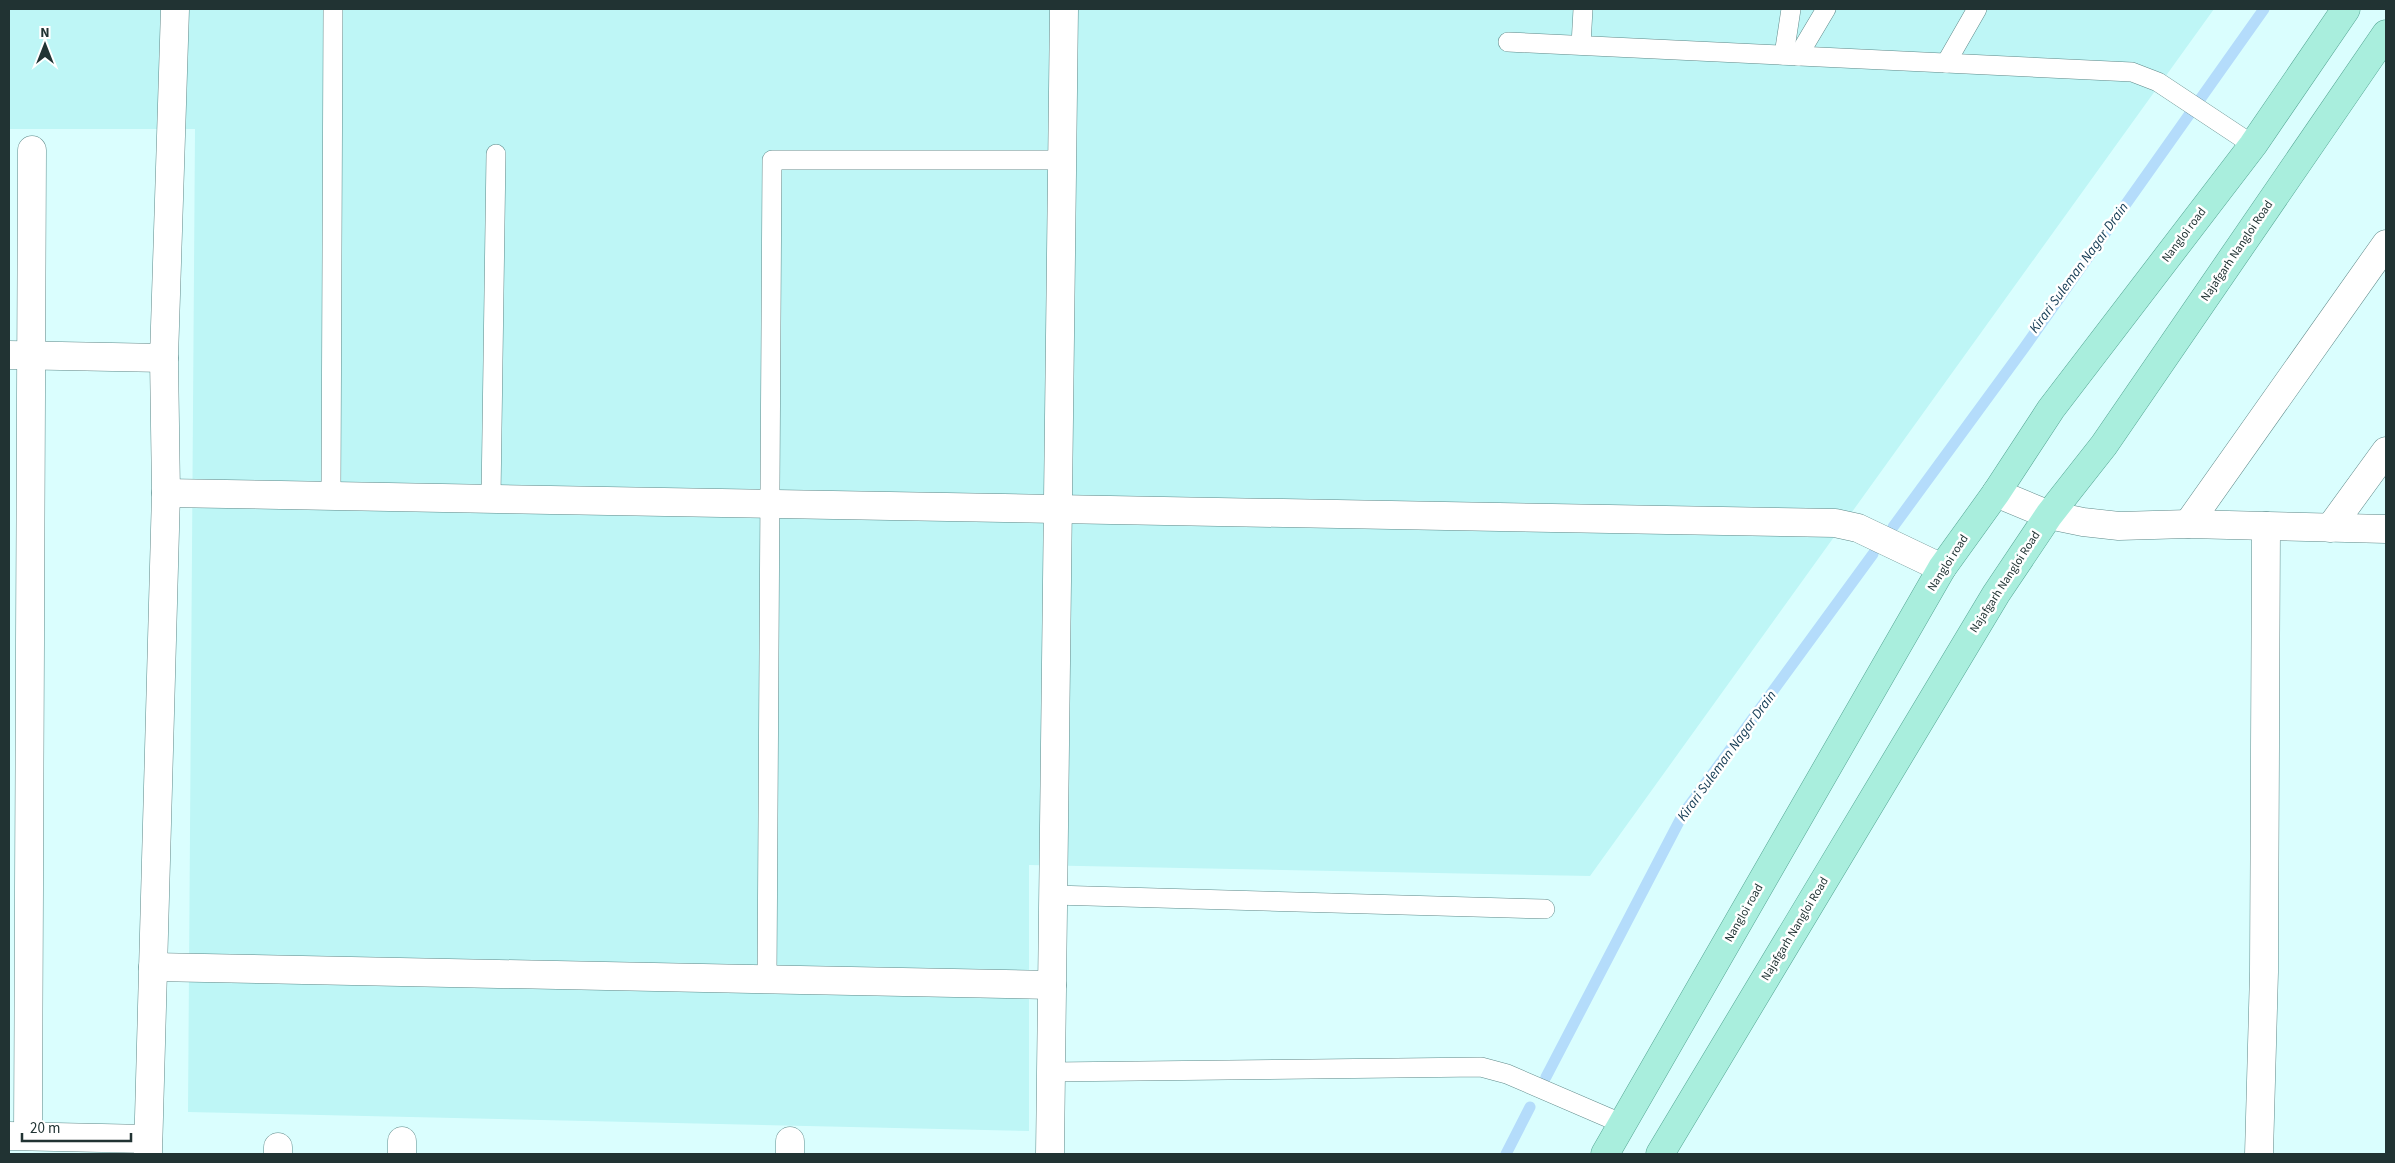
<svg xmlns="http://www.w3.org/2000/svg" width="2395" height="1163" viewBox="0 0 2395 1163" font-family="'Source Sans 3',sans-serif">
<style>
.built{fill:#bef6f6}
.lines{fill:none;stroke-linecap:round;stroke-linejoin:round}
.stream{stroke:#b4dcfb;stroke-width:11}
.service-casing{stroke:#5f8989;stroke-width:20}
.minor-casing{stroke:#5f8989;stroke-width:29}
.primary-casing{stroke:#54a593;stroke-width:29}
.service{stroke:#fff;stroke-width:19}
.minor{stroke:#fff;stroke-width:28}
.primary{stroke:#a9eedd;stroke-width:28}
.labels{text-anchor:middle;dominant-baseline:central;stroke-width:5;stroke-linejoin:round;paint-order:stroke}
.street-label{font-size:12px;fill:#213333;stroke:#fff}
.water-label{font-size:14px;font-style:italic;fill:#113952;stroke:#fff}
</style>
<rect width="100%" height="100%" fill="#dafefe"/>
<!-- built -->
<path class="built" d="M9 9H2214L1590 876 1029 865V1131L188 1112 195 129H9Z"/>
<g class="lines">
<!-- stream -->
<g class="stream">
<path d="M1893 527 2024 348 2264 9"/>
<path d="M1546 1077 1683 814 1873 554"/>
<path d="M1506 1154 1530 1107"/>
</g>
<!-- service casing -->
<g class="service-casing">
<g id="service">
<path d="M1508 42 2132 72 2158 82 2253 145"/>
<path d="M1581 45 1583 9"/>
<path d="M1784 55 1791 9"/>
<path d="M1798 56 1826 9"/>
<path d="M1946 63 1977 9"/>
<path d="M331 495 333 9"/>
<path d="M491 498 496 154"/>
<path d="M1053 895 1545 909"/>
<path d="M767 980 772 160H1062"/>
<path d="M1051 1072 1481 1067 1507 1074 1623 1124"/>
</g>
</g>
<!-- minor casing -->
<g class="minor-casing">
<g id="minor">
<path d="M9 355 164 358"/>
<path d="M166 493 1835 523 1858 528 1942 568"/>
<path d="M1996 493 2049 515 2083 522 2119 526 2188 524 2386 529"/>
<path d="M2188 524 2386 244"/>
<path d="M2330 528 2386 451"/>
<path d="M153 967 1052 985"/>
<path d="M9 1136 148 1139"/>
<path d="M28 1136 32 150"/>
<path d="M402 1141V1154"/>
<path d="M148 1154 166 493 164 358 175 9"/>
<path d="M278 1154V1147"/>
<path d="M790 1154V1141"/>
<path d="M1050 1154 1064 9"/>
<path d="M2259 1154 2264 972 2266 526"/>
</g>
</g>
<!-- primary casing -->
<g class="primary-casing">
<g id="primary">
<path d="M1605 1154 1942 568 1996 493 2051 409 2253 145 2346 9"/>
<path d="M1660 1154 1996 594 2049 515 2104 445 2386 34"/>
</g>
</g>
<!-- service -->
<use href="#service" class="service"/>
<!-- minor -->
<use href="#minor" class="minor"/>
<!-- primary -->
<use href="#primary" class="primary"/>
</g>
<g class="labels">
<!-- street labels -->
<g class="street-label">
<text transform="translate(2184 235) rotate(-53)">Nangloi road</text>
<text transform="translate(2237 251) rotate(-56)">Najafgarh Nangloi Road</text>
<text transform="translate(1948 563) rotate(-57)">Nangloi road</text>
<text transform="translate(2005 582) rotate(-57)">Najafgarh Nangloi Road</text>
<text transform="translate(1744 913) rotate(-60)">Nangloi road</text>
<text transform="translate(1795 929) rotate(-59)">Najafgarh Nangloi Road</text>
</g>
<!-- water labels -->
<g class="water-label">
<text transform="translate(2079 268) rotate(-54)">Kirari Suleman Nagar Drain</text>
<text transform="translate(1727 756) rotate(-54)">Kirari Suleman Nagar Drain</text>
</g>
</g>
<!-- border -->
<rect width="2395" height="1163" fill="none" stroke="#213333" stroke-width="20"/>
<!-- north arrow -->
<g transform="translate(45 45)" stroke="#ffffff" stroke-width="4" paint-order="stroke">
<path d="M0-4L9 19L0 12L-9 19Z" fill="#213333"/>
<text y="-8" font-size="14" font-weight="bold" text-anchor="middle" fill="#213333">N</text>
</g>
<!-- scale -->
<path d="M22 1133v8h109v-8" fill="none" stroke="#213333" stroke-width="2.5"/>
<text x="30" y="1133" font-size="15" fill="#213333" stroke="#ffffff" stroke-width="4" paint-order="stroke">20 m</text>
</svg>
